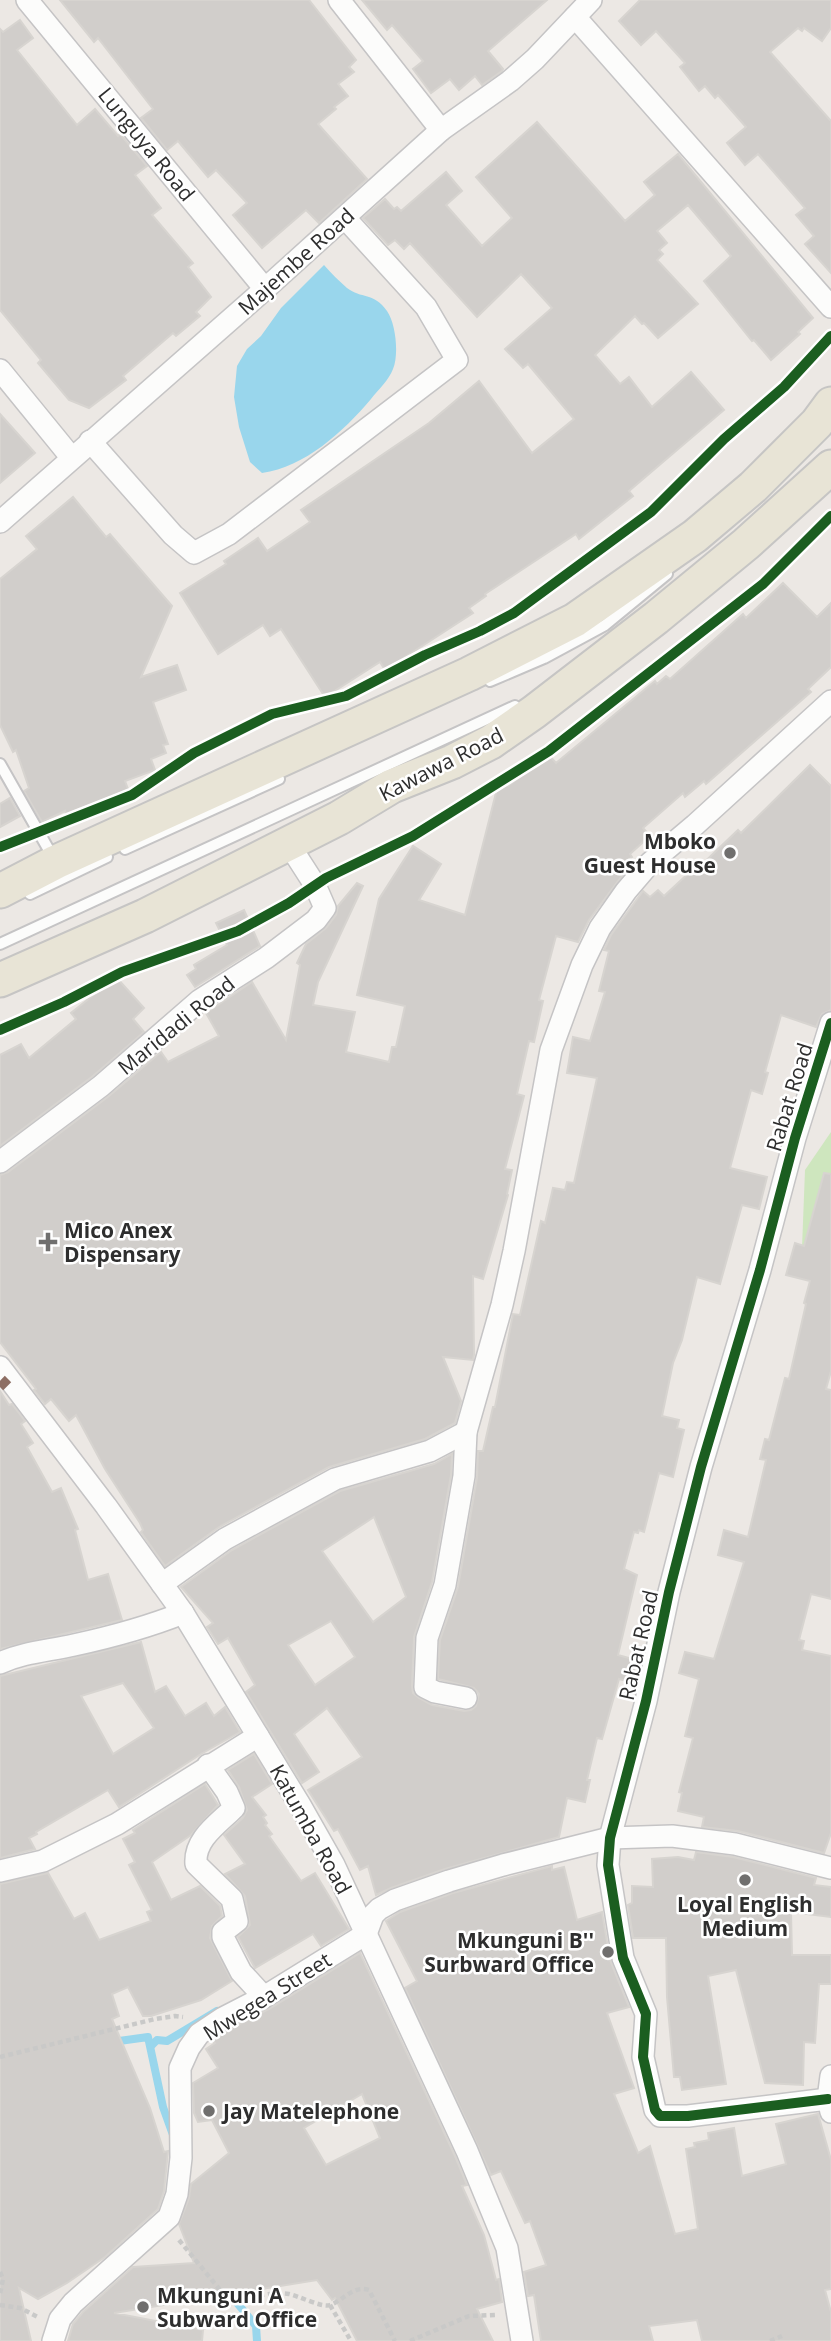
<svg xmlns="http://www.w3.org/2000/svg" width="831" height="2341" viewBox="0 0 831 2341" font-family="'Open Sans',sans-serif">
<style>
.green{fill:#cee6be}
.water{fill:#99d6ec}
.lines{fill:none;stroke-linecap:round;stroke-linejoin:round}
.stream{stroke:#99d6ec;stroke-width:8}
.building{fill:#d1cecb;stroke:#d7d4d0;stroke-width:2;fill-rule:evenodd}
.lane-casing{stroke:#c5c4c5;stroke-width:14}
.street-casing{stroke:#c5c4c5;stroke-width:24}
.primary-casing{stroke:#c6c5c4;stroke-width:37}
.path{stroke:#c9c9c8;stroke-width:4.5;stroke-dasharray:5 3.5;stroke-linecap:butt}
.lane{stroke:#fcfcfb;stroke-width:10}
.street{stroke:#fcfcfb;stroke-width:21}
.primary{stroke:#e8e4d6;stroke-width:33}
.quiet{stroke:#8d6e63;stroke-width:9;stroke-dasharray:18 9;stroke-linecap:butt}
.cycleway-casing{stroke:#fff;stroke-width:15}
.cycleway{stroke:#1b5e20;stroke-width:10}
.poi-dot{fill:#706f6e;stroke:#fff;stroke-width:2.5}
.labels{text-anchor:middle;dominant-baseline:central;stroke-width:5;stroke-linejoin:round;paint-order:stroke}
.street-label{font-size:21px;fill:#2e2e2e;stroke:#fff}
.poi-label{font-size:21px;font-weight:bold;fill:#2e2e2e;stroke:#fff;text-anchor:start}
</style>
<rect width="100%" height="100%" fill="#ece8e4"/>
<!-- green -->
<path class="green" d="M831 1132V1292L801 1274 805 1170Z"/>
<!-- water -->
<path class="water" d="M324 265C331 273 339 281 347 288 361 299 374 292 387 311 396 324 399 355 393 369 389 380 378 390 371 399 343 432 305 467 262 473L250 462 239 427 234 397 237 366 247 349 261 336 281 308Z"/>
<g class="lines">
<!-- stream -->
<g class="stream">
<path d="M112 2042 148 2037 163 2107 173 2135"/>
<path d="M151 2046 157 2040 167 2041 217 2011"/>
<path d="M224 2287 256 2326 257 2341"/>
</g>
</g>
<!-- building -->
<g class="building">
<path d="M60 0H309L356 60 349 67 354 72 338 84 348 96 334 107 336 109 318 124 367 179 319 223 306 210 262 248 233 215 247 203 216 170 208 177 178 141 167 150 141 118 153 109 98 38 94 42Z"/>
<path d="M362 0H547L488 51 503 69 502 71 482 85 475 76 459 90 450 79 431 93 413 69 423 61 392 25 387 30Z"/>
<path d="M640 0H831V28L822 41 804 28 802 31 798 28 770 52 831 121V273L805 244 814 236 796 215 805 208 758 154 745 165 727 143 746 127 718 95 715 98 705 86 699 91 680 67 685 63 656 31 641 45 619 21Z"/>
<path d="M20 20 33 38 17 50 77 125 95 109 118 136 120 134 147 166 135 175 161 208 152 215 193 263 188 267 211 297 196 312 200 316 176 336 173 333 123 376 126 380 89 408 69 400 38 363 41 360 0 310V29L3 32Z"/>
<path d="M537 122 625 221 655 195 644 182 678 154 813 318 798 332 800 334 771 360 754 340 752 341 704 281 731 256 688 205 657 231 667 243 659 250 663 254 657 260 698 304 658 338 644 323 642 324 635 316 595 355 620 384 629 377 652 407 691 372 724 410 629 491 633 496 579 539 576 534 485 594 486 596 469 608 473 613 385 670 380 662 325 697 281 629 270 636 263 625 218 654 180 593 226 564 224 561 258 538 267 551 310 522 301 510 429 423 479 381 532 453 574 419 528 364 523 368 505 349 552 308 521 274 477 317 410 243 404 249 395 240 388 245 363 218 385 199 394 209 397 207 401 211 446 172 462 191 446 205 482 246 512 218 476 177Z"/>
<path d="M0 414 35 453 0 483Z"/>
<path d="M73 497 106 537 110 534 172 606 141 677 177 665 186 690 153 702 168 744 163 745 166 753 151 759 155 770 125 781 128 789 112 797 66 814 65 811 42 822 24 791 29 788 16 750 13 752 0 725V579L37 549 26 536Z"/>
<path d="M783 583 817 617 831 603V667L808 689 811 692 706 784 704 781 685 797 683 793 643 828 650 836 630 854 632 857 619 868 624 873 589 920 578 942 556 936 539 1000 543 1001 534 1042 529 1041 517 1094 524 1096 505 1169 512 1170 507 1194 508 1195 483 1279 473 1276 474 1355 473 1360 443 1357 461 1401 455 1423 425 1439 329 1467 219 1527 165 1566 141 1532 143 1530 140 1523 105 1469 76 1415 69 1421 51 1399 45 1404 34 1390 36 1389 0 1342V1175L8 1172 109 1096 161 1052 168 1062 219 1036 206 1013 252 982 286 1040 300 965 297 963 306 944 326 928 336 915 338 906 357 883 363 886 318 982 313 1005 355 1012 346 1052 389 1062 392 1047H396L405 1006 357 995 379 899 413 846 441 864 419 900 465 915 500 777 508 786 548 754 556 763 655 681 657 684 666 676 670 679 743 614 746 618Z"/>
<path d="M810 765 831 786V1010L822 1014 816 1027 781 1015 765 1072 768 1073 762 1094 751 1090 730 1168 767 1177 759 1209 742 1205 720 1284 697 1277 682 1340 673 1363 662 1416 679 1420 677 1428 684 1430 673 1477 659 1473 644 1532 639 1530 638 1533 634 1532 624 1569 637 1575 618 1655 636 1660 631 1682 619 1679 602 1739 597 1738 587 1780H590L585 1802 567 1798 559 1837 445 1869 391 1888 376 1895 368 1866 360 1870 338 1829 334 1831 308 1790 362 1757 327 1708 294 1734 319 1772 302 1783 246 1692 255 1685 228 1638 218 1644 207 1627 213 1623 181 1587 232 1550 340 1491 434 1464 452 1454 451 1475 432 1582 414 1637 412 1686 413 1693 419 1698 432 1705 464 1711 471 1710 476 1706 479 1694 474 1688 438 1679 440 1640 458 1587 477 1478 478 1451H483L493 1407H495L513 1314 520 1315 541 1221 545 1223 553 1188 565 1190 567 1182 574 1183 597 1078 567 1073 573 1037 590 1041 605 992 599 991 609 951 604 950 611 935 643 891 650 897 658 890 664 896 691 871 693 873 738 830 741 833ZM374 1517 406 1597 373 1622 322 1551ZM331 1621 355 1657 315 1685 288 1645Z"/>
<path d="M10 798 20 816 0 827V804Z"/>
<path d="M244 910 260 946 195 987 187 975 196 969 194 965 227 945 216 923Z"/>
<path d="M116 977 144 1008 133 1019 144 1032 93 1076 0 1146V1055L21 1044 29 1058 76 1019 71 1013Z"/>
<path d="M824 1173 831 1174V1371L826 1389 831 1390V1599L811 1594 799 1640 804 1641 802 1650 831 1656V1833L824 1853 738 1831 702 1827 704 1817 678 1811 682 1793 679 1792 693 1738 685 1736 699 1679 679 1673 685 1652 714 1659 744 1562 718 1555 724 1530 748 1537 766 1460 760 1459 765 1439 769 1440 785 1378 789 1379 806 1304 804 1303 810 1281 786 1275 795 1243 804 1246Z"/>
<path d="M0 1391 9 1405 12 1404 25 1421 21 1424 33 1443 27 1447 52 1492 61 1488 78 1529 75 1530 88 1580 108 1574 122 1620 0 1649Z"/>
<path d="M141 1642 155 1692 166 1686 185 1716 206 1703 214 1716 225 1707 240 1732 201 1754 119 1807 108 1790 36 1832 37 1834 29 1838 35 1849 0 1858V1676ZM123 1683 154 1728 113 1754 81 1696Z"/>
<path d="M254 1754 272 1784 252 1797 266 1815 263 1817 267 1823 265 1825 272 1834 269 1836 301 1881 315 1873 349 1929 321 1946 313 1934 255 1968 238 1937 250 1925 245 1896 225 1874 245 1864 224 1835 243 1818 247 1810 239 1787 228 1770Z"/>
<path d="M205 1784 218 1805 191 1835 152 1862 171 1900 200 1886 220 1906 222 1916 212 1926 210 1938 232 1981 201 2000 151 2016H143L128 1987 112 1994 119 2016 112 2019 150 2108 164 2152 168 2151 164 2191 158 2209 105 2257 67 2283 38 2299 19 2288 31 2341H0V1884L48 1873 74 1919 85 1913 99 1940 151 1921 147 1912 152 1910 129 1865 135 1862 123 1839 135 1833 133 1830Z"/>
<path d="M696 1852 733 1857 816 1878 814 1885 831 1887V1917L791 1912 792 1955H831V1984H819L815 2043 804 2042 803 2085 765 2083 736 1970 708 1976 726 2084 682 2090 680 2077H674L667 1997 666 1938H633L628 1905 632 1903V1886L653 1887 652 1859 678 1857 694 1860Z"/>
<path d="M552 1866V1870L564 1867 577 1920 602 1912 610 1960 629 2007 607 2013 634 2088 614 2094 638 2153 650 2146 675 2234 698 2229 686 2149 695 2147 694 2143 709 2140 708 2133 734 2128 742 2176 786 2164 776 2124 818 2114 831 2160V2289L825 2290 831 2312V2341H702L697 2320 649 2326 653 2341H541L534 2295 528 2296 524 2272 546 2265 530 2221 525 2223 501 2171 491 2175 405 1988 417 1981 386 1921 400 1912 453 1893Z"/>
<path d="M360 1953 455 2156 467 2185 462 2186 484 2235 496 2280 499 2279 502 2302 477 2309 493 2341H357L335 2298 332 2300 317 2280 114 2313 203 2330 202 2341H68L73 2324 83 2312 133 2267 194 2263 179 2224 189 2198 191 2184 229 2153 212 2120 198 2122 194 2113 193 2083 218 2068 206 2049 215 2043 213 2041 230 2029 271 2008ZM362 2094 380 2138 326 2165 304 2128Z"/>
</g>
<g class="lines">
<!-- lane casing -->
<g class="lane-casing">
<g id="lane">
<path d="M490 681 544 658 605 625 667 574"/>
<path d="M0 764 54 859"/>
<path d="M125 849 279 779"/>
<path d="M30 894 107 857"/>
<path d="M0 944 515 706"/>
</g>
</g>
<!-- street casing -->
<g class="street-casing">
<g id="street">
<path d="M27 0 265 289"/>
<path d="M339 0 441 130"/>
<path d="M575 17 831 307"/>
<path d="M0 370 71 457"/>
<path d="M90 441 173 535 194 553 229 534 457 360 426 307 345 218"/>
<path d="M0 522 265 289 441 130 510 81 535 59 591 0"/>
<path d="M0 1162 101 1086 200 1000 266 958 316 920 325 908 315 885 288 843"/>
<path d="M0 1367 106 1506 183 1613 300 1805 334 1865 467 2151 507 2248 522 2341"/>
<path d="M162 1584 225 1539 335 1479 430 1451 466 1432"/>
<path d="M0 1663C24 1652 48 1651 74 1645 111 1637 148 1627 183 1613"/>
<path d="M466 1698 435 1692 425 1687 427 1638 445 1585 464 1476 466 1432 502 1305 514 1251 551 1050 582 965 600 928 626 891 650 863 695 825 831 701"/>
<path d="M208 1765 227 1792 234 1808C218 1824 194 1839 196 1864L232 1899 237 1921 223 1932V1937L241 1972 264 1997"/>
<path d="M0 1871 43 1861 117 1824 258 1736"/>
<path d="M828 2099 688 2116H660L655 2110 643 2057 646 2014 623 1958 608 1865 610 1838 646 1701 669 1592 701 1467 760 1270 795 1138 831 1023"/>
<path d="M831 2112 828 2099 831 2076"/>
<path d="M53 2341 60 2319 73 2303 169 2217 177 2194 181 2158 180 2068 189 2048 199 2034 223 2018 264 1997 366 1934 373 1915 379 1909 395 1900 449 1881 503 1865 610 1838 672 1836 735 1844 831 1868"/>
</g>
</g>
<!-- primary casing -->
<g class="primary-casing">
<g id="primary">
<path d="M0 891 56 862 469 674 575 620 695 536 753 487 817 423 831 404"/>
<path d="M0 980 145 916 339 818 392 786 452 762 491 742 534 712 656 618 746 544 831 467"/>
</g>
</g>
<!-- path -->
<g class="path">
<path d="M0 2057 155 2019 175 2016 183 2017"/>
<path d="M179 2240 230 2302C250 2300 266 2291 289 2294 299 2296 322 2308 330 2305 344 2300 353 2285 369 2290L395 2341"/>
<path d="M0 2272 3 2279 0 2294"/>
<path d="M0 2305 20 2308 38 2317"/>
<path d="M330 2305 351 2341"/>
<path d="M410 2341 469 2316 495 2315"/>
<path d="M770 2341 782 2336"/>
</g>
<!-- lane -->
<use href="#lane" class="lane"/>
<!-- street -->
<use href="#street" class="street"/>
<!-- primary -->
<use href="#primary" class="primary"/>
<!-- quiet -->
<path class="quiet" d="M0 1387 8 1379"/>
<!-- cycleway casing -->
<g class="cycleway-casing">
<g id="cycleway">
<path d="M0 847 132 795 194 753 272 714 346 696 425 655 480 631 514 613 651 512 724 439 784 387 831 336"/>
<path d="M0 1030 64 1002 122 972 238 931 289 903 326 878 413 836 549 751 763 584 831 516"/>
<path d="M828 2099 688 2116H660L655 2110 643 2057 646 2014 623 1958 608 1865 610 1838 646 1701 669 1592 701 1467 760 1270 795 1138 831 1023"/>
</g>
</g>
<!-- cycleway -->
<use href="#cycleway" class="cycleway"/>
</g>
<!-- markers -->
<g class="poi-dot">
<circle cx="730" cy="853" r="7"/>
<path d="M44.5 1231.5h7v7h7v7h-7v7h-7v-7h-7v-7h7z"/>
<circle cx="745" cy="1880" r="7"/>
<circle cx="608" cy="1952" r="7"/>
<circle cx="209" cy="2111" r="7"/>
<circle cx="143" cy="2307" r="7"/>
</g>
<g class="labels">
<!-- street labels -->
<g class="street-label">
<text transform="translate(147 144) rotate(51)">Lunguya Road</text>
<text transform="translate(296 261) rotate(-42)">Majembe Road</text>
<text transform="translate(441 764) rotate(-27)">Kawawa Road</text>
<text transform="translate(176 1025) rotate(-39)">Maridadi Road</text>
<text transform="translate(789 1097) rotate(-73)">Rabat Road</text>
<text transform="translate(638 1645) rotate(-77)">Rabat Road</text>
<text transform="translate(311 1829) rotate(61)">Katumba Road</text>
<text transform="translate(267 1996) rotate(-32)">Mwegea Street</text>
</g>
<!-- poi labels -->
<g class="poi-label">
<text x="716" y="841" text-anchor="end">Mboko<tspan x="716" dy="24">Guest House</tspan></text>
<text x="64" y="1230">Mico Anex<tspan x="64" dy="24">Dispensary</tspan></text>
<text x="745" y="1904" text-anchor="middle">Loyal English<tspan x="745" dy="24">Medium</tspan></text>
<text x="594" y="1940" text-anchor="end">Mkunguni B''<tspan x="594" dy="24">Surbward Office</tspan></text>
<text x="223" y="2111">Jay Matelephone</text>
<text x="157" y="2295">Mkunguni A<tspan x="157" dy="24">Subward Office</tspan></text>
</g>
</g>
</svg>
